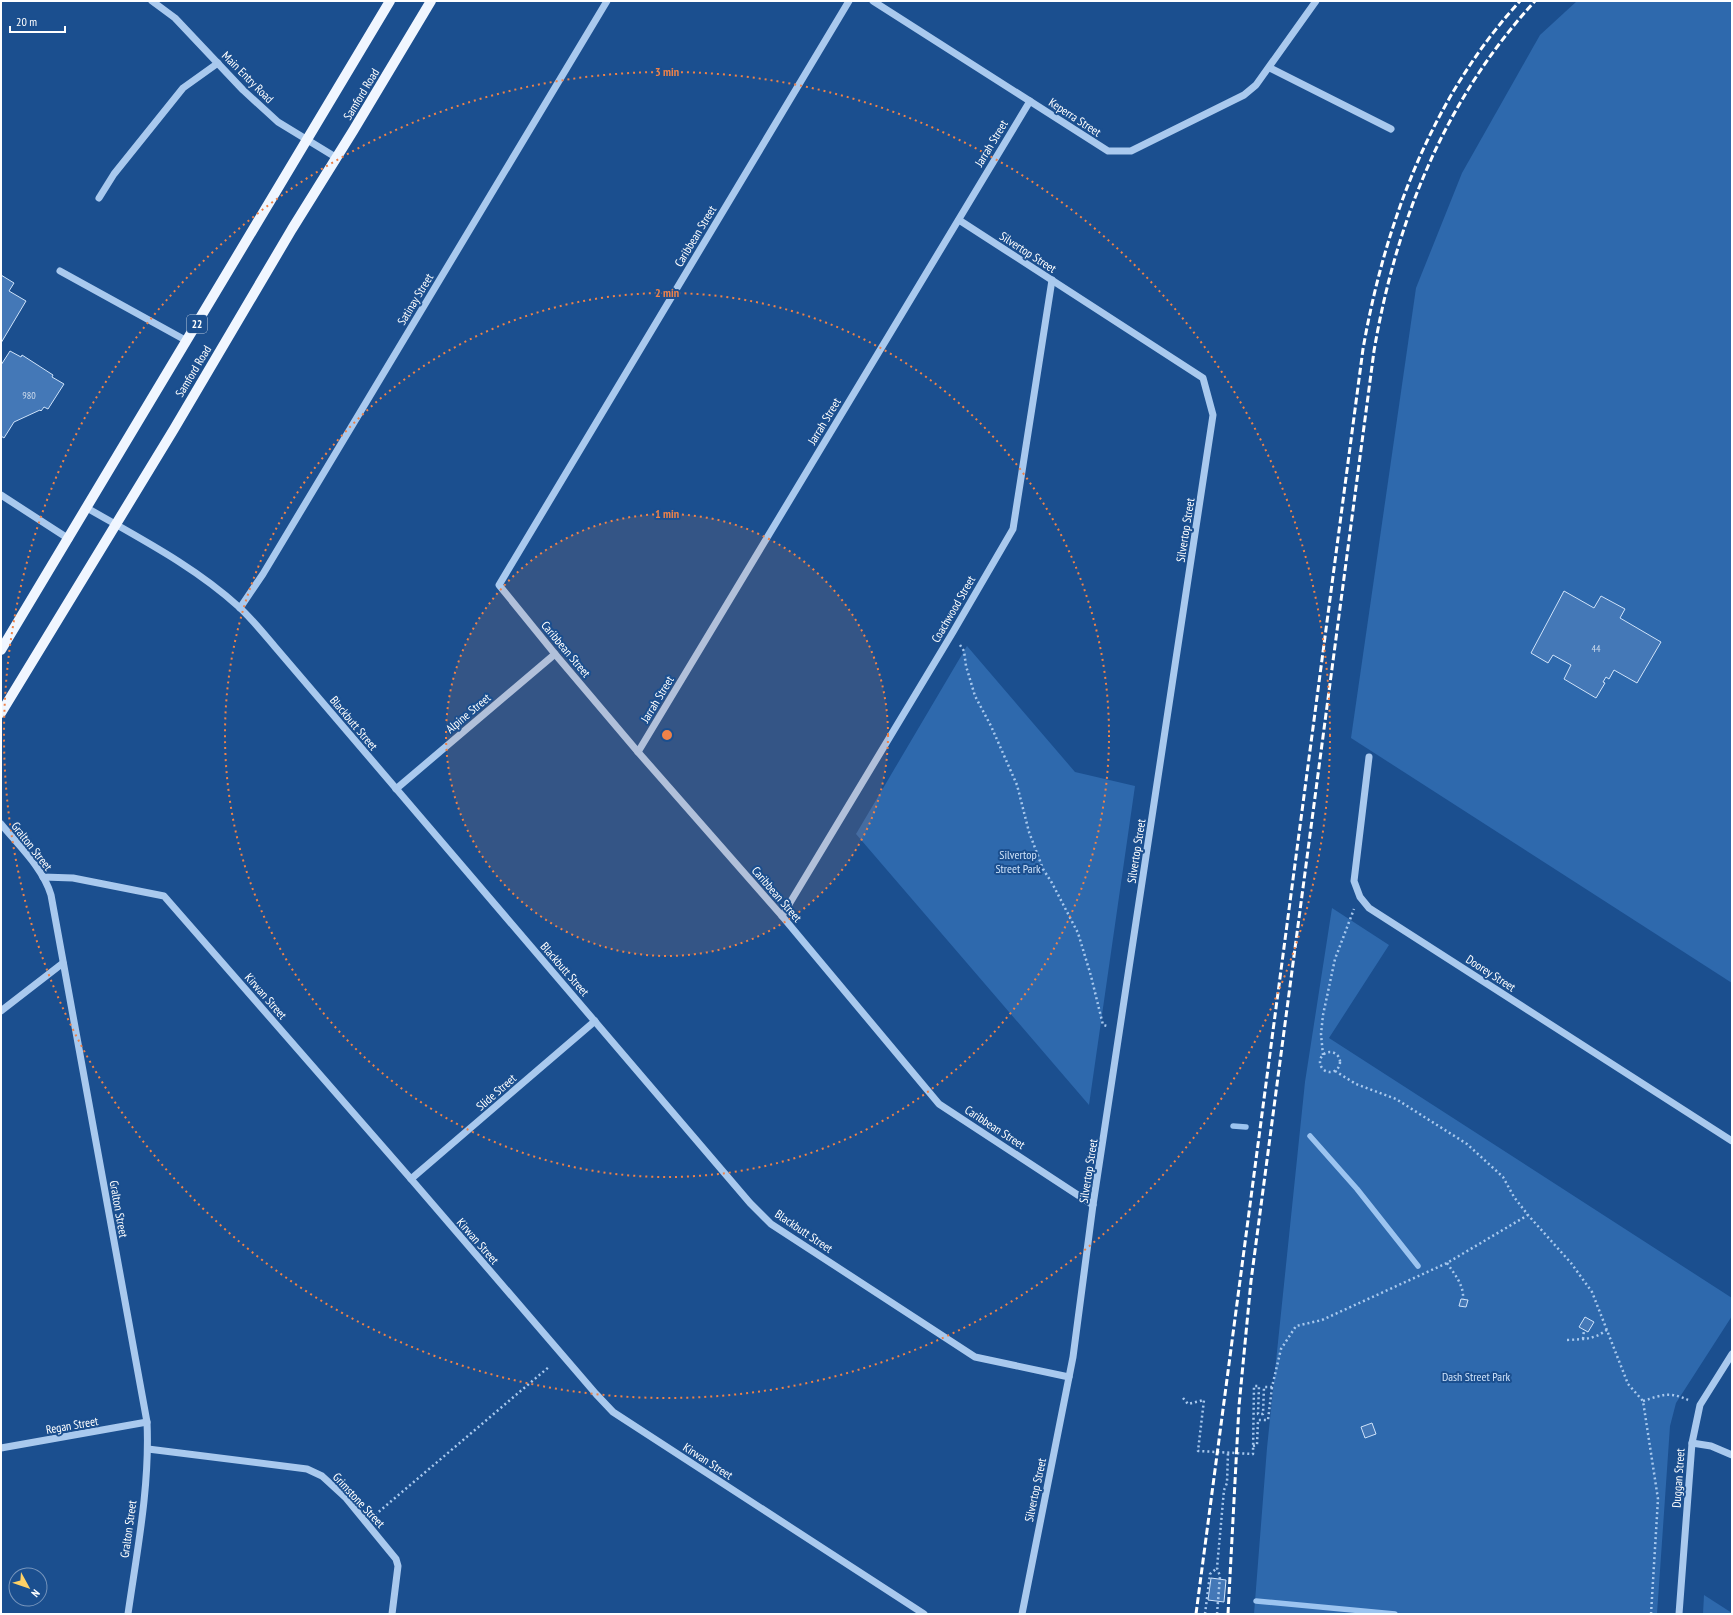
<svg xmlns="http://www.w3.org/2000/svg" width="1733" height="1615" viewBox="0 0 1733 1615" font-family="'PT Sans Narrow',sans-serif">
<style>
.green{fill:#2e69ad}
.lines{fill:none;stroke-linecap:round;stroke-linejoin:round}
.stream{stroke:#9cc4f0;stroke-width:5.5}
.building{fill:#4478b7;stroke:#cfe3fa}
.path{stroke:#a9c9ee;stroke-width:2.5;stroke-dasharray:2 3;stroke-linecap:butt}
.minor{stroke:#a9c9ee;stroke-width:7}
.major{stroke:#f0f6ff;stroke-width:10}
.rail{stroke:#fff;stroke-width:3;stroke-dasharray:7 3;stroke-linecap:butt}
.ring{fill:none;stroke:#ee8249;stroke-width:2;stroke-dasharray:2 4}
.labels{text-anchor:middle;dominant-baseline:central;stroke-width:4;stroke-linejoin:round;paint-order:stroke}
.number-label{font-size:10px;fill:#d0dded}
.shield{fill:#1b4f8f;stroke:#bbcadd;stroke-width:1}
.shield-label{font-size:11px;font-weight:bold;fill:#fff}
.street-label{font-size:12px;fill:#fff;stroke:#1b4f8f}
.park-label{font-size:12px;fill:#cfe3fa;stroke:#1b4f8f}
.centre{fill:#ee8249;stroke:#1b4f8f;stroke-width:2}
.ring-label{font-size:12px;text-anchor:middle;font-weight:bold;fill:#ee8249;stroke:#1b4f8f;stroke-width:4;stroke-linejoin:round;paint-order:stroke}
</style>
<rect width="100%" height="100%" fill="#1b4f8f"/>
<!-- green -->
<g class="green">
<path d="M1577 1H1732V983L1351 738 1416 288 1462 173 1540 35Z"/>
<path d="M967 646 1075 772 1135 786 1089 1105 856 834Z"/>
<path d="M1332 908 1389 945 1329 1038 1732 1298V1316L1676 1403 1670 1426 1657 1614H1254L1267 1448 1305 1082Z"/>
<path d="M1704 1595 1732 1613V1614H1703Z"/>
</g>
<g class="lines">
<!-- stream -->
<g class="stream">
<path d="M1233 1126 1246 1127"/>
<path d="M1310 1136 1357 1189 1418 1266"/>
<path d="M1256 1601 1395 1614"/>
</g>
</g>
<!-- building -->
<g class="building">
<path d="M1 275 14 283 9 291 26 301 1 343Z"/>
<path d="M10 351 21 357 22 355 53 375 52 377 64 384 48 409 44 407 41 411 40 410 14 422 4 438 1 436V365Z"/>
<path d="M1564 591 1594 608 1601 596 1625 609 1620 618 1661 642 1637 683 1614 670 1609 679 1606 677 1603 682 1605 683 1596 698 1564 679 1571 665 1553 655 1548 663 1531 653Z"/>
<path d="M1461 1299 1468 1300 1466 1307 1459 1306Z"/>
<path d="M1585 1317 1594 1322 1588 1332 1579 1327Z"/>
<path d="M1372 1423 1376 1434 1365 1438 1361 1427Z"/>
<path d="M1211 1578 1226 1580 1224 1602 1208 1600Z"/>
</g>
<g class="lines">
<!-- path -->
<g class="path">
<path d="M960 645 964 651 966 666 975 696 991 726 1017 785 1029 832 1043 869 1052 883 1078 933 1091 976 1103 1025 1107 1026"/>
<circle cx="1330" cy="1062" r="10"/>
<path d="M1323 1055 1321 1034 1323 1015 1335 959 1354 909"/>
<path d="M1335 1071 1356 1084 1396 1099 1467 1144 1503 1177 1514 1197 1528 1215 1571 1263 1592 1292 1628 1384 1643 1401 1658 1499 1651 1614"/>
<path d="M1447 1263C1455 1275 1464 1285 1463 1299"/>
<path d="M1583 1339 1584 1330"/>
<path d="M1567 1340C1583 1339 1594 1340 1608 1329"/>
<path d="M1183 1398 1188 1404 1204 1400 1198 1451 1253 1454 1254 1386H1259L1258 1414H1263L1264 1387H1272L1281 1349 1296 1326 1322 1320 1447 1263 1528 1215"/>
<path d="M1643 1401C1662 1395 1669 1391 1688 1400"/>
<path d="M1253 1446 1257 1445 1258 1420H1268L1272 1387"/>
<path d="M375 1515 550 1366"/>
<path d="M1205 1614 1210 1574 1217 1568"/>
<path d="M1217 1614 1220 1576 1217 1568 1224 1490 1227 1483 1228 1453"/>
</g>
<!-- minor -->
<g class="minor">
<path d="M152 1 175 18 243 90 278 122 337 158"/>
<path d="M849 1 499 585 555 654 638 752 782 916 939 1104 1093 1205"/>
<path d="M873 1 1108 151H1131L1244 95 1256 85 1316 1"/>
<path d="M1270 68 1391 129"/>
<path d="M99 198 114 174 183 88 218 63"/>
<path d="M959 220 1203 378 1213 415 1093 1205 1073 1357 1022 1614"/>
<path d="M60 271 187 341"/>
<path d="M1 495 69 539"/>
<path d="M87 508C139 538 194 566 239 607 252 619 264 634 276 648L750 1203 771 1224 975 1357 1069 1377"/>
<path d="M240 608 263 574 607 1"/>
<path d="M638 752 1030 101"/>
<path d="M1369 757 1354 881 1360 897 1369 908 1732 1141"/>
<path d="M396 789 555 654"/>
<path d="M1 824C19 846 43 868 51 895L147 1422C150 1486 137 1551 128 1614"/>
<path d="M43 877 73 878 164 896 411 1179 596 1394 613 1412 924 1614"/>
<path d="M782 916 953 632 1013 529 1052 280"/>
<path d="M1 1011 63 963"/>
<path d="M411 1179 595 1021"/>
<path d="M1692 1443 1711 1446 1732 1455"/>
<path d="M1 1448 147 1422"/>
<path d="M148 1449 307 1469 322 1476 346 1498 396 1559 398 1566 392 1614"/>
<path d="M1679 1614 1692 1443 1700 1405 1732 1354"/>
</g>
<!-- major -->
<g class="major">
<path d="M1 650 390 1"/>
<path d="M1 713 174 429 292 229 353 131 431 1"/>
</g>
<!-- rail -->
<g class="rail">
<path d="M1196 1614 1363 349C1385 223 1432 97 1520 1"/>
<path d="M1228 1614 1239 1406 1251 1281 1374 351C1396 221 1445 99 1535 1"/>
</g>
</g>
<!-- distance rings -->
<circle cx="667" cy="735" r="221" fill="#ee8249" fill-opacity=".12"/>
<g class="ring">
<circle cx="667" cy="735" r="221"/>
<circle cx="667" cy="735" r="442"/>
<circle cx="667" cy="735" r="663"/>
</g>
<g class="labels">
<!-- number labels -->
<g class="number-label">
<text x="29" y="395">980</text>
<text x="1596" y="648">44</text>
</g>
<!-- shield labels -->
<rect class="shield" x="187" y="315" width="20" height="18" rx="3"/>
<g class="shield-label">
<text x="197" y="324">22</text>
</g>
<!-- street labels -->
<g class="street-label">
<text transform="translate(248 77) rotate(45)">Main Entry Road</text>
<text transform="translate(361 94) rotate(-59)">Samford Road</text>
<text transform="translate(1075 117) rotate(33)">Keperra Street</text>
<text transform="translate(991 143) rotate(-59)">Jarrah Street</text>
<text transform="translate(695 236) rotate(-59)">Caribbean Street</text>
<text transform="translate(1028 252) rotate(33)">Silvertop Street</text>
<text transform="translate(415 299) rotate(-59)">Satinay Street</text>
<text transform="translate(193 371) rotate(-59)">Samford Road</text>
<text transform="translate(824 421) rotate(-59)">Jarrah Street</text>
<text transform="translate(1185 530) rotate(-81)">Silvertop Street</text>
<text transform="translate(953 609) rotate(-60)">Coachwood Street</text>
<text transform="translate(566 649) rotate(50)">Caribbean Street</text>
<text transform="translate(657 699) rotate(-59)">Jarrah Street</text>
<text transform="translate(468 713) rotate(-40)">Alpine Street</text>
<text transform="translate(354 723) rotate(50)">Blackbutt Street</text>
<text transform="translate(32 846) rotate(52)">Gralton Street</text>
<text transform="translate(1136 851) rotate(-81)">Silvertop Street</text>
<text transform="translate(777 894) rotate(49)">Caribbean Street</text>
<text transform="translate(565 969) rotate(49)">Blackbutt Street</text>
<text transform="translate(1491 973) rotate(33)">Doorey Street</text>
<text transform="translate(266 996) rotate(49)">Kirwan Street</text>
<text transform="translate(496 1092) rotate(-41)">Slide Street</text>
<text transform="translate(995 1127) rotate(33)">Caribbean Street</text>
<text transform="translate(1088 1171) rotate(-81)">Silvertop Street</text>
<text transform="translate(119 1209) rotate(80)">Gralton Street</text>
<text transform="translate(804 1231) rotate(34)">Blackbutt Street</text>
<text transform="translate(478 1241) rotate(49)">Kirwan Street</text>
<text transform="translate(72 1425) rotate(-10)">Regan Street</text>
<text transform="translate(708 1461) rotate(33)">Kirwan Street</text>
<text transform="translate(1678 1478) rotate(-86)">Duggan Street</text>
<text transform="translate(1035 1490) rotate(-78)">Silvertop Street</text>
<text transform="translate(359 1500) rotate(47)">Grimstone Street</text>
<text transform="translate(128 1529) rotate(-82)">Gralton Street</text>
</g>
<!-- park labels -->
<g class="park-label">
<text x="1018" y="854">Silvertop<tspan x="1018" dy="14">Street Park</tspan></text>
<text x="1476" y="1376">Dash Street Park</text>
</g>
</g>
<circle cx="667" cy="735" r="6" class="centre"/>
<g class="ring-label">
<text x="667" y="76">3 min</text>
<text x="667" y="297">2 min</text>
<text x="667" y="518">1 min</text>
</g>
<!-- border -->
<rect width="1733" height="1615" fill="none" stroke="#ffffff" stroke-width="4"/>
<!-- north arrow -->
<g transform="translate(28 1587) rotate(130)"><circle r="19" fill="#1b4f8f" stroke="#7695bc"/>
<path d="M0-3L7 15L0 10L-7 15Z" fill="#ffd166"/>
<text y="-6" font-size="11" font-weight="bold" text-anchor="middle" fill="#ffffff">N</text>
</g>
<!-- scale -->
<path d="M10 26v6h55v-6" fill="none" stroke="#ffffff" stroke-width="2"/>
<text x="16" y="26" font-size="12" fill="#ffffff" stroke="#1b4f8f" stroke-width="3" paint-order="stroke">20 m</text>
</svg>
